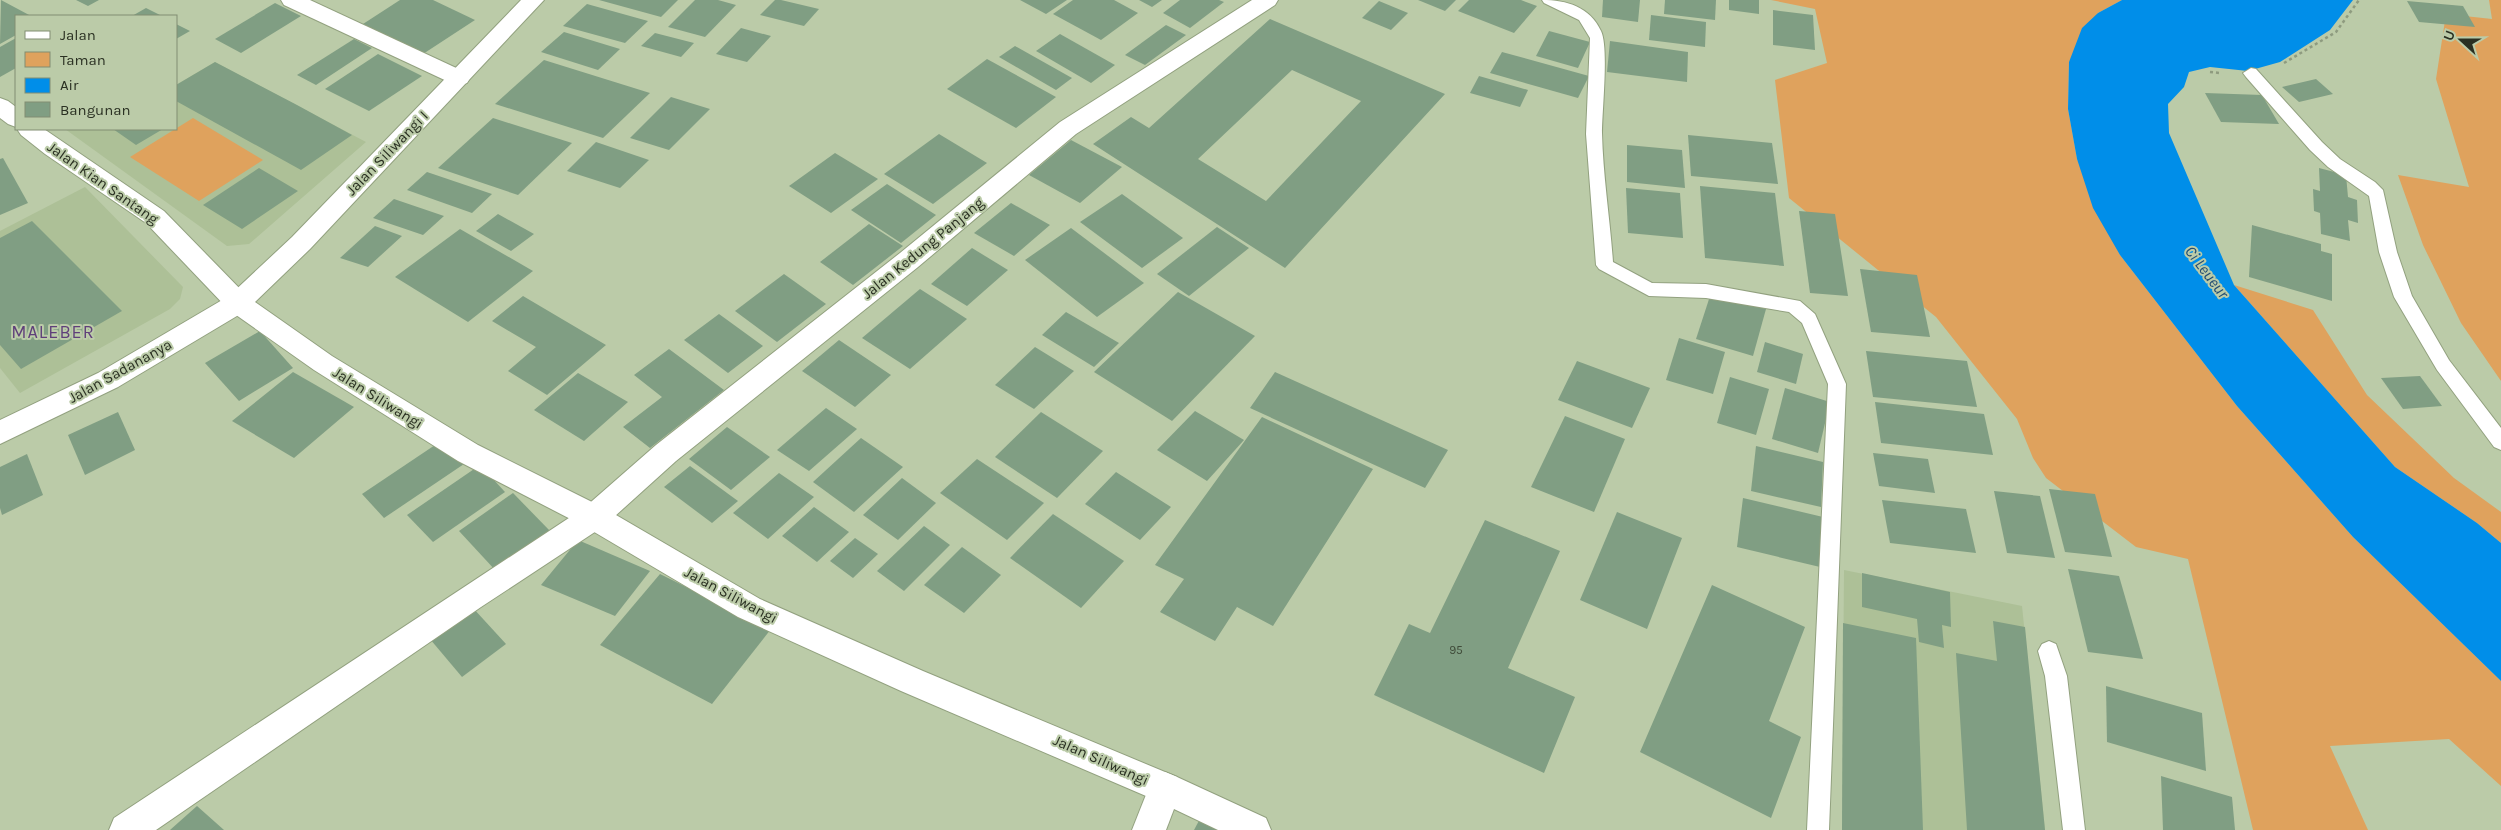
<svg xmlns="http://www.w3.org/2000/svg" width="2501" height="830" viewBox="0 0 2501 830" font-family="Karla,sans-serif">
<style>
.built{fill:#adc097}
.green{fill:#dfa25d}
.water{fill:#008ee9}
.building{fill:#809e83;fill-rule:evenodd}
.lines{fill:none;stroke-linecap:round;stroke-linejoin:round}
.service-casing{stroke:#92a17f;stroke-width:2}
.minor-casing{stroke:#92a17f;stroke-width:2}
.tertiary-casing{stroke:#92a17f;stroke-width:2}
.secondary-casing{stroke:#92a17f;stroke-width:2}
.path{stroke:#8e9b7f;stroke-width:2.5;stroke-dasharray:3 3;stroke-linecap:butt}
.service{fill:#fff;fill-rule:evenodd}
.minor{fill:#fff;fill-rule:evenodd}
.tertiary{fill:#fff;fill-rule:evenodd}
.secondary{fill:#fff;fill-rule:evenodd}
.labels{text-anchor:middle;dominant-baseline:central;stroke-width:4;stroke-linejoin:round;paint-order:stroke}
.number-label{font-size:12px;fill:#404c3a}
.street-label{font-size:15px;fill:#2a3022;stroke:#bbcba8}
.water-label{font-size:16px;font-style:italic;fill:#224d73;stroke:#bbcba8}
.quarter-label{font-size:18px;letter-spacing:1px;fill:#5f3f7a;stroke:#bbcba8}
</style>
<rect width="100%" height="100%" fill="#bbcba8"/>
<!-- built -->
<g class="built">
<path d="M215 62 366 142 249 244 227 246 65 129H176V85Z"/>
<path d="M85 187 183 287 180 299 170 309 20 393 0 368V231Z"/>
<path d="M1844 570 2022 606 2045 830H1842Z"/>
</g>
<!-- green -->
<g class="green">
<path d="M1771 0H2122L2098 13 2069 62 2068 109 2077 159 2120 255 2237 406 2353 537 2501 681V786L2449 739 2330 746 2368 830H2253L2188 559 2136 547 2046 478 2033 458 2017 419 1936 317 1789 198 1775 80 1827 63 1815 9Z"/>
<path d="M2489 0H2501V381L2461 323 2423 245 2398 175 2469 187 2436 79 2446 14 2492 19Z"/>
<path d="M193 118 263 160 199 201 130 157Z"/>
<path d="M2234 285 2313 310 2367 395 2454 478 2501 512V543L2477 523 2395 467Z"/>
</g>
<!-- water -->
<path class="water" d="M2122 0H2353L2330 30 2280 62 2248 71 2210 67 2189 72 2184 87 2168 104 2169 133 2234 285 2395 467 2477 523 2501 543V681L2353 537 2237 406 2120 255 2093 208 2077 159 2068 109 2069 62 2082 28 2098 13Z"/>
<!-- building -->
<g class="building">
<path d="M1 0 31 16H16V35L0 44Z"/>
<path d="M76 0H99L88 6Z"/>
<path d="M400 0H433L475 20 423 54 363 24Z"/>
<path d="M599 0H678L661 17Z"/>
<path d="M695 0H718L736 5 705 37 668 27Z"/>
<path d="M775 0H781L819 9 804 26 760 15Z"/>
<path d="M1020 0H1067L1046 14Z"/>
<path d="M1073 0H1114L1138 13 1101 40 1053 14Z"/>
<path d="M1139 0H1162L1152 7Z"/>
<path d="M1180 0H1219L1224 2 1190 28 1163 13Z"/>
<path d="M1418 0H1456L1445 11Z"/>
<path d="M1469 0H1521L1537 6 1514 33 1458 11Z"/>
<path d="M1603 0H1640L1638 22 1602 17Z"/>
<path d="M1665 0H1716L1715 20 1664 14Z"/>
<path d="M1729 0H1759V14L1729 10Z"/>
<path d="M1379 1 1408 13 1391 30 1362 18Z"/>
<path d="M2407 1 2463 6 2475 27 2419 22Z"/>
<path d="M275 3 301 16 241 53 215 39Z"/>
<path d="M587 4 648 21 625 43 563 26Z"/>
<path d="M146 8 162 16H132Z"/>
<path d="M1773 10 1813 15 1815 50 1773 45Z"/>
<path d="M1651 15 1706 22 1705 47 1649 40Z"/>
<path d="M1270 19 1445 94 1285 268 1093 144 1131 117 1149 128ZM1292 70 1361 101 1266 201 1198 159Z"/>
<path d="M176 24 190 31 176 39Z"/>
<path d="M1166 25 1186 35 1145 65 1125 55Z"/>
<path d="M741 28 771 36 747 62 716 54Z"/>
<path d="M1549 31 1590 42 1578 68 1536 56Z"/>
<path d="M564 32 620 49 598 70 541 52Z"/>
<path d="M655 33 694 43 681 57 641 46Z"/>
<path d="M1060 34 1115 65 1091 83 1036 51Z"/>
<path d="M16 38V68L0 77V47Z"/>
<path d="M354 39 372 48 316 85 297 75Z"/>
<path d="M1610 41 1688 52 1687 82 1607 72Z"/>
<path d="M1015 46 1072 78 1056 90 999 57Z"/>
<path d="M1502 52 1589 76 1578 98 1490 73Z"/>
<path d="M378 54 422 76 369 111 325 89Z"/>
<path d="M987 59 1056 97 1016 128 947 89Z"/>
<path d="M544 60 650 93 603 138 495 104Z"/>
<path d="M215 62 297 105 352 135 301 170 176 101V85Z"/>
<path d="M1479 76 1528 90 1520 107 1470 93Z"/>
<path d="M2316 79 2333 94 2299 102 2282 87Z"/>
<path d="M2205 93 2262 95 2279 124 2221 122Z"/>
<path d="M671 97 710 109 669 150 630 138Z"/>
<path d="M493 118 572 143 518 195 438 168Z"/>
<path d="M113 129H163L136 145Z"/>
<path d="M939 134 987 163 933 204 884 174Z"/>
<path d="M1688 135 1772 143 1778 184 1691 176Z"/>
<path d="M1071 140 1122 167 1080 203 1029 175Z"/>
<path d="M596 142 649 160 620 188 567 171Z"/>
<path d="M1627 145 1682 150 1685 188 1627 182Z"/>
<path d="M835 153 878 179 831 213 789 186Z"/>
<path d="M3 158 28 203 0 215V159Z"/>
<path d="M259 168 298 191 242 229 203 205Z"/>
<path d="M2319 168 2346 175 2348 197 2357 200 2358 223 2348 220 2350 241 2321 234 2320 213 2314 211 2313 189 2320 191Z"/>
<path d="M427 172 492 194 472 213 407 190Z"/>
<path d="M887 184 936 215 901 243 851 210Z"/>
<path d="M1700 186 1775 193 1784 266 1705 258Z"/>
<path d="M1626 188 1680 193 1683 238 1628 233Z"/>
<path d="M1122 194 1183 238 1142 268 1080 222Z"/>
<path d="M394 199 444 216 423 235 373 218Z"/>
<path d="M1011 203 1050 225 1014 256 974 233Z"/>
<path d="M1799 211 1835 214 1848 296 1810 293Z"/>
<path d="M498 214 534 234 511 251 476 231Z"/>
<path d="M32 221 122 311 21 369 0 345V238Z"/>
<path d="M869 224 903 246 853 285 820 262Z"/>
<path d="M2252 225 2321 244V251L2332 254V301L2249 277Z"/>
<path d="M375 226 402 236 368 267 340 258Z"/>
<path d="M1217 227 1249 248 1189 296 1157 274Z"/>
<path d="M1071 228 1144 283 1097 317 1025 260Z"/>
<path d="M460 229 533 271 468 322 395 277Z"/>
<path d="M972 248 1008 270 967 306 931 284Z"/>
<path d="M1860 269 1917 275 1930 337 1871 332Z"/>
<path d="M784 274 826 304 777 342 735 311Z"/>
<path d="M920 289 967 319 910 369 862 338Z"/>
<path d="M1178 292 1255 336 1172 421 1094 372Z"/>
<path d="M1711 293 1766 309 1753 356 1696 339Z"/>
<path d="M523 296 606 345 547 395 508 371 536 347 492 321Z"/>
<path d="M1066 312 1119 343 1094 367 1042 335Z"/>
<path d="M719 314 763 346 728 373 684 340Z"/>
<path d="M260 331 293 368 239 401 205 363Z"/>
<path d="M1679 338 1725 352 1713 394 1666 380Z"/>
<path d="M839 340 891 375 855 407 802 371Z"/>
<path d="M1765 342 1803 354 1796 384 1757 372Z"/>
<path d="M1035 347 1074 371 1034 409 995 385Z"/>
<path d="M669 349 724 390 650 448 623 427 662 397 634 375Z"/>
<path d="M1866 351 1967 361 1977 407 1873 397Z"/>
<path d="M1577 361 1650 388 1632 428 1558 400Z"/>
<path d="M293 372 354 407 294 458 232 421Z"/>
<path d="M1275 372 1448 450 1425 488 1250 408Z"/>
<path d="M578 373 628 402 584 441 534 410Z"/>
<path d="M2420 376 2442 406 2403 409 2381 378Z"/>
<path d="M1730 377 1769 389 1756 435 1717 423Z"/>
<path d="M1785 388 1830 402 1818 453 1772 439Z"/>
<path d="M1875 402 1984 414 1993 455 1881 443Z"/>
<path d="M826 408 857 429 809 471 777 450Z"/>
<path d="M1195 411 1244 440 1207 481 1157 450Z"/>
<path d="M118 412 135 450 85 475 68 435Z"/>
<path d="M1041 412 1103 451 1057 498 995 457Z"/>
<path d="M1565 416 1625 439 1594 512 1531 487Z"/>
<path d="M1262 417 1373 469 1273 626 1237 607 1215 641 1160 612 1184 579 1155 565Z"/>
<path d="M727 427 770 457 731 490 689 459Z"/>
<path d="M861 438 903 467 854 512 813 482Z"/>
<path d="M441 441 464 464 384 518 362 494Z"/>
<path d="M1756 446 1823 462 1821 507 1751 491Z"/>
<path d="M1873 453 1928 459 1935 493 1879 486Z"/>
<path d="M27 454 43 495 2 515 0 508V467Z"/>
<path d="M977 459 1044 503 1007 540 940 493Z"/>
<path d="M480 465 505 492 433 542 407 515Z"/>
<path d="M690 466 738 501 712 523 664 487Z"/>
<path d="M1116 472 1171 507 1140 540 1085 504Z"/>
<path d="M779 473 814 497 768 539 733 513Z"/>
<path d="M902 478 936 503 898 540 863 515Z"/>
<path d="M2049 489 2095 494 2112 557 2065 552Z"/>
<path d="M1994 491 2040 496 2055 558 2007 553Z"/>
<path d="M513 493 551 532 496 571 459 531Z"/>
<path d="M1743 498 1823 517 1820 567 1737 547Z"/>
<path d="M1882 500 1966 509 1976 553 1890 543Z"/>
<path d="M814 507 849 532 817 562 782 536Z"/>
<path d="M1617 512 1682 538 1647 629 1580 600Z"/>
<path d="M1053 514 1124 561 1081 608 1010 558Z"/>
<path d="M1485 520 1560 551 1508 668 1575 697 1544 773 1374 695 1409 624 1430 633Z"/>
<path d="M924 526 950 545 904 591 877 571Z"/>
<path d="M855 538 878 554 853 578 830 561Z"/>
<path d="M578 540 650 571 615 616 541 585Z"/>
<path d="M962 547 1001 575 964 613 924 585Z"/>
<path d="M2068 569 2119 576 2143 659 2088 652Z"/>
<path d="M1862 573 1950 592 1951 627 1942 625 1944 648 1919 642 1917 619 1862 607Z"/>
<path d="M660 574 771 629 712 704 600 645Z"/>
<path d="M1712 585 1805 627 1769 721 1801 737 1771 818 1640 752Z"/>
<path d="M473 608 506 644 462 677 430 639Z"/>
<path d="M1993 621 2025 627 2045 830H1967L1956 653 1997 661Z"/>
<path d="M1843 623 1916 638 1923 830H1842Z"/>
<path d="M2106 686 2202 713 2206 771 2107 742Z"/>
<path d="M2161 776 2232 797 2235 830H2163Z"/>
<path d="M197 806 224 830H170Z"/>
<path d="M1201 817 1228 830H1194Z"/>
</g>
<g class="lines">
<!-- service casing -->
<g class="service-casing">
<g id="service">
<path d="M1542 0C1567 0 1590 7 1601 31 1609 47 1602 111 1602 133 1603 176 1610 219 1613 262L1652 283 1706 284 1800 301 1815 314 1846 384 1829 830H1807L1828 384 1802 323 1789 312 1706 298 1649 296 1599 269 1596 265 1586 134 1590 38 1579 20 1544 3Z"/>
<path d="M2251 68 2256 69 2322 142 2340 159 2375 182 2383 190 2397 252 2412 296 2449 360 2501 428V450L2494 447 2437 370 2394 297 2379 252 2369 196 2328 167 2310 150 2246 77 2243 73Z"/>
<path d="M2049 641 2056 644 2067 676 2085 830H2063L2045 676 2038 651 2042 644Z"/>
</g>
</g>
<!-- minor casing -->
<g class="minor-casing">
<g id="minor">
<path d="M281 0H310L467 73 470 78 467 83 459 85 451 83 284 5Z"/>
<path d="M1252 0H1278L1275 5 1076 134 918 267 676 461 604 526 481 607 156 830H109L114 818 584 508 656 445 900 253 1060 122Z"/>
<path d="M0 98 8 101 16 107V127L8 124 0 118Z"/>
<path d="M17 129H44L164 211 247 296 251 303 247 310 238 313 229 310 146 223 45 154 21 135Z"/>
<path d="M1165 772 1177 777 1182 788 1166 830H1132L1153 777Z"/>
</g>
</g>
<!-- tertiary casing -->
<g class="tertiary-casing">
<path id="tertiary" d="M238 293 247 296 251 303 247 310 118 387 0 444V420L98 373 229 296Z"/>
</g>
<!-- secondary casing -->
<g class="secondary-casing">
<path id="secondary" d="M521 0H544L310 249 255 302 332 356 478 445 604 508 760 599 923 671 1177 777 1266 818 1271 830H1218L1153 799 901 691 738 617 584 526 458 461 314 370 229 310 225 303 229 296 292 237Z"/>
</g>
<!-- path -->
<g class="path">
<path d="M2284 63 2336 32 2359 0"/>
<path d="M2210 72 2220 73"/>
</g>
<!-- service -->
<use href="#service" class="service"/>
<!-- minor -->
<use href="#minor" class="minor"/>
<!-- tertiary -->
<use href="#tertiary" class="tertiary"/>
<!-- secondary -->
<use href="#secondary" class="secondary"/>
</g>
<g class="labels">
<!-- number labels -->
<g class="number-label">
<text x="1456" y="650">95</text>
</g>
<!-- street labels -->
<g class="street-label">
<text transform="translate(387 153) rotate(-46)">Jalan Siliwangi I</text>
<text transform="translate(103 183) rotate(35)">Jalan Kian Santang</text>
<text transform="translate(923 248) rotate(-39)">Jalan Kedung Panjang</text>
<text transform="translate(120 371) rotate(-29)">Jalan Sadananya</text>
<text transform="translate(378 398) rotate(32)">Jalan Siliwangi</text>
<text transform="translate(731 595) rotate(28)">Jalan Siliwangi</text>
<text transform="translate(1101 760) rotate(24)">Jalan Siliwangi</text>
</g>
<!-- water labels -->
<g class="water-label">
<text transform="translate(2207 272) rotate(53)">Ci Leueur</text>
</g>
<!-- quarter labels -->
<g class="quarter-label">
<text x="53" y="332">MALEBER</text>
</g>
</g>
<!-- legend -->
<rect x="15" y="15" width="162" height="115" fill="#bbcba8" stroke="#818d72"/>
<rect x="25" y="31" width="25" height="8" fill="#ffffff" stroke="#818d72"/>
<text x="60" y="40" font-size="15" fill="#2a3022">Jalan</text>
<rect x="25" y="52" width="25" height="15" fill="#dfa25d" stroke="#818d72"/>
<text x="60" y="65" font-size="15" fill="#2a3022">Taman</text>
<rect x="25" y="78" width="25" height="15" fill="#008ee9" stroke="#818d72"/>
<text x="60" y="90" font-size="15" fill="#2a3022">Air</text>
<rect x="25" y="102" width="25" height="15" fill="#809e83" stroke="#818d72"/>
<text x="60" y="115" font-size="15" fill="#2a3022">Bangunan</text>
<!-- north arrow -->
<g transform="translate(2461 40) rotate(291)" stroke="#bbcba8" stroke-width="4" paint-order="stroke">
<path d="M0-4L9 19L0 12L-9 19Z" fill="#2a3022"/>
<text y="-8" font-size="14" font-weight="bold" text-anchor="middle" fill="#2a3022">U</text>
</g>
</svg>
